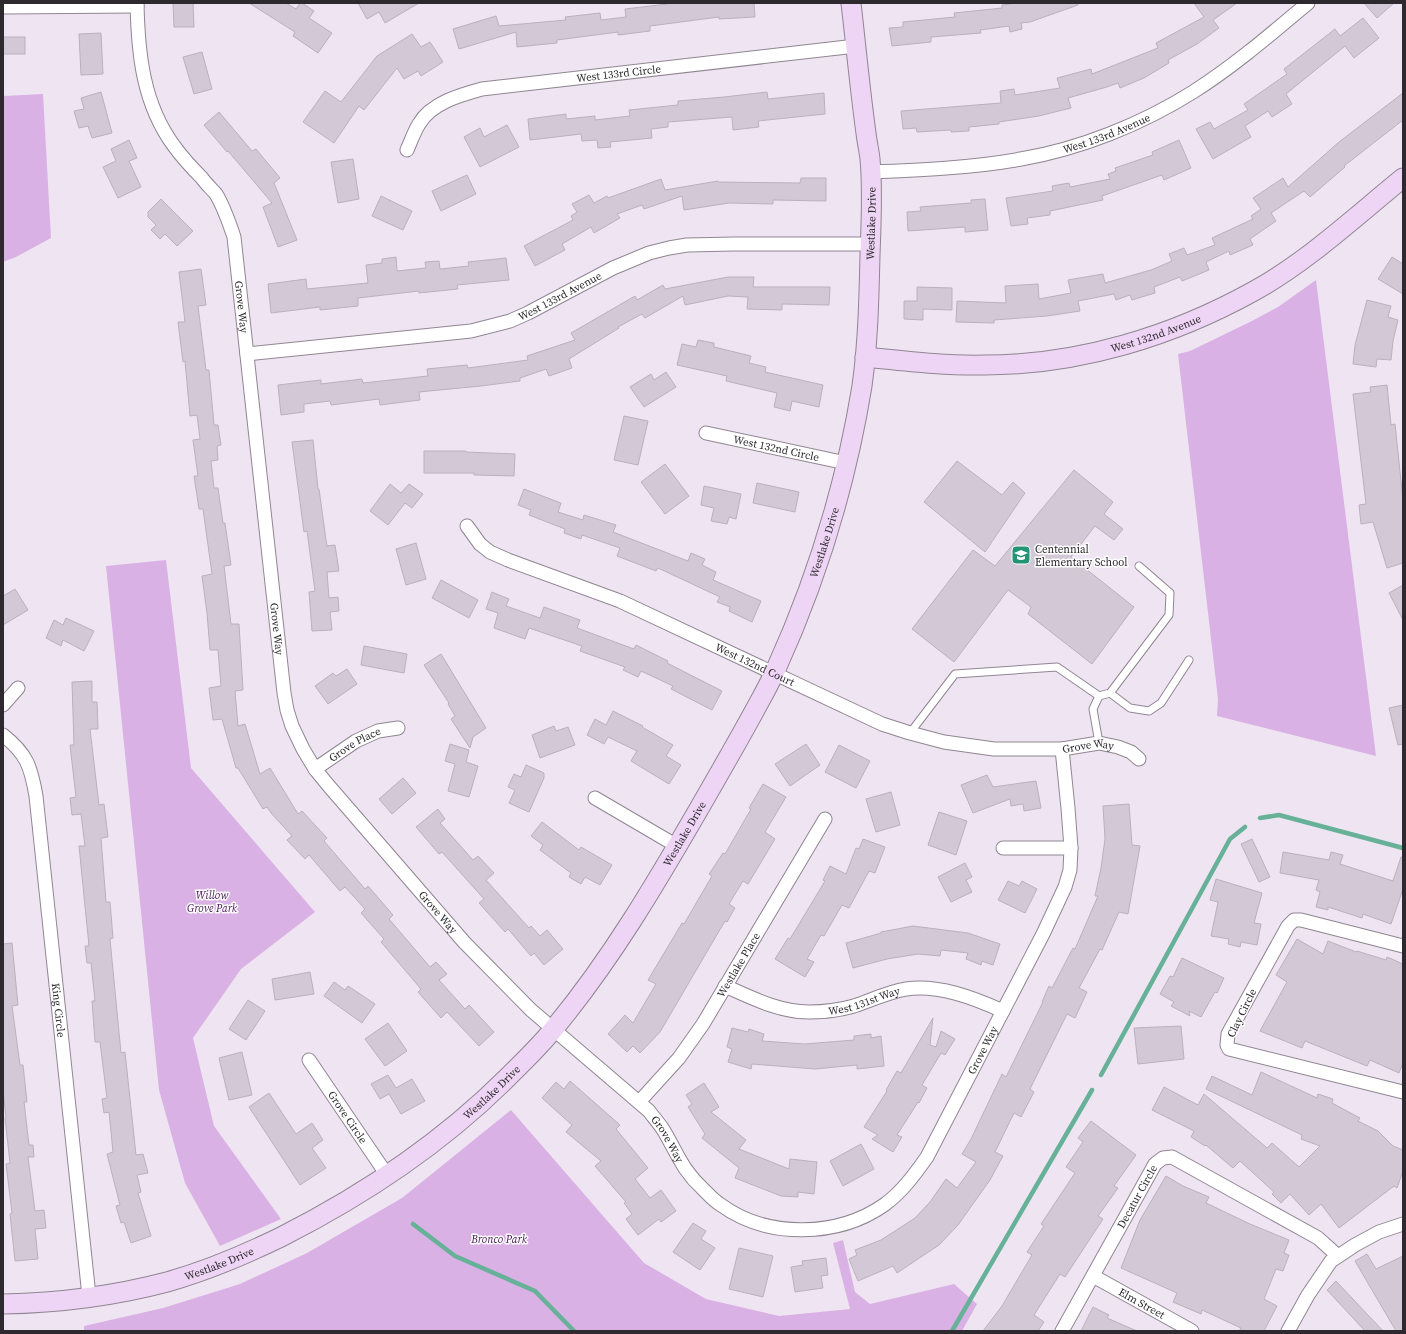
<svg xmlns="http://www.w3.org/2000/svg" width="1406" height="1334" viewBox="0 0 1406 1334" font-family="'Source Serif 4',serif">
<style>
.green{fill:#dab1e4}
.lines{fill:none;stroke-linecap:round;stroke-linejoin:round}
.stream{stroke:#67b198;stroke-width:4.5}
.building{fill:#d3c9d6;stroke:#bbb1be}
.lane-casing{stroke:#908692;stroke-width:9}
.street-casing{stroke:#908692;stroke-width:15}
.secondary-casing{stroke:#908692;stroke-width:21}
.lane{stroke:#fff;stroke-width:7}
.street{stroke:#fff;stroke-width:13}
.secondary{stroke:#efd5f5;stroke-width:19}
.labels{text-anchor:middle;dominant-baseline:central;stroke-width:3;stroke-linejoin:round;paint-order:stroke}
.street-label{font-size:11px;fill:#2d292e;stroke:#fff}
.poi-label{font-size:11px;fill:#2d292e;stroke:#fff;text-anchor:start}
.park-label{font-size:11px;font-style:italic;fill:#461552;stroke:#fff}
</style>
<rect width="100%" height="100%" fill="#efe5f2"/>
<!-- green -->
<g class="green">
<path d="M43 94 51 238 16 257 3 262V96Z"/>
<path d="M1316 280 1376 756 1217 716 1218 699 1178 354 1190 351 1250 322 1278 307Z"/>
<path d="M166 560 191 768 315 912 241 969 193 1038 214 1126 281 1219 220 1246 185 1183 159 1090 106 566Z"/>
<path d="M511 1110 644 1263 706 1299 779 1316 850 1309 833 1243 843 1240 855 1292 870 1304 954 1284 977 1304 962 1331H84V1326L163 1308 240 1284 307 1253 402 1198Z"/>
</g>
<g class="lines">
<!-- stream -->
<g class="stream">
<path d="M1260 818 1279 815 1403 848"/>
<path d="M1101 1075 1230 839 1245 827"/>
<path d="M413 1224 455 1256 535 1291 574 1331"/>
<path d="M952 1331 1092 1090"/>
</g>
</g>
<!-- building -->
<g class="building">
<path d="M173 3H193L194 27H174Z"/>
<path d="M249 3H286L296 9 300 3H302L314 11 309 18 332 33 318 53 293 36 295 32Z"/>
<path d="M358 3H419L385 23 379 12 367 19Z"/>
<path d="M667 3H754L755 17 719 19V17L650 26V31L618 35V32L557 40V43L517 47 516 32 459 49 453 29 496 16 499 26 566 20 565 17 600 13 601 20 626 17 625 9 667 4Z"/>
<path d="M1016 3H1078V5L1030 22 1021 23 1022 29 1010 32 1009 26 980 30 981 33 931 37V42L892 46 889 28 903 27V22L955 17 954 13 1002 8V5Z"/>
<path d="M1194 3H1237L1213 20 1219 28 1197 44 1168 60 1169 63 1144 78 1120 88 1118 83 1107 87 1068 98 1071 108 1039 116 999 122V124L969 127V131L951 132V130L917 132 916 128 903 129 901 111 1001 103 1000 91 1014 89 1015 95 1060 88 1057 78 1091 69 1092 74 1158 48 1156 43 1204 17Z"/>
<path d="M1364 3H1394L1377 18Z"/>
<path d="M1363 18 1379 38 1354 58 1345 46 1286 94 1292 104 1272 117 1268 111 1245 126 1251 137 1213 159 1196 129 1210 122 1214 129 1248 110 1244 104 1287 74 1284 69 1335 29 1340 36Z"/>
<path d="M101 33 103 74 81 75 79 34Z"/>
<path d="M412 34 421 47 430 42 443 62 421 76 418 71 404 79 397 68 364 110 359 106 334 143 303 122 325 91 341 102 377 56Z"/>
<rect x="3" y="37" width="22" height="17"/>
<path d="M202 52 212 89 194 94 183 57Z"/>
<path d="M101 92 112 133 92 138 88 126 79 128 74 111 84 109 81 98Z"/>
<path d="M767 92 768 99 824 93 825 114 758 121 759 127 733 130 732 117 668 122V127L651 129 652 138 610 142 611 147 598 148 597 140 582 141 581 134 530 140 528 119 566 114V119L595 116V120L630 116 629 110 678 105V101L724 97Z"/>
<path d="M1403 93V120L1344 166 1345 167 1310 197 1304 191 1271 213 1276 221 1250 239 1253 245 1230 255 1229 251 1206 262 1209 270 1182 281 1180 277 1154 287 1155 293 1132 300 1130 295 1116 300 1114 294 1078 301 1080 311 1047 316 994 320V323L956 322 957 301 1006 303 1005 286 1038 284 1039 299 1071 293 1068 280 1103 274 1105 283 1151 270 1172 261 1169 254 1184 248 1187 255 1215 245 1212 238 1253 219 1251 216 1261 209 1253 198 1283 178 1288 187 1339 142Z"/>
<path d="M219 112 252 151 256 149 280 178 274 183 297 240 278 247 263 207 272 203 228 151 227 152 204 125Z"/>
<path d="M507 125 519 147 480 167 464 137 480 128 484 137Z"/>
<path d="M129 140 137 158 129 161 141 187 118 198 103 167 116 161 111 149Z"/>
<path d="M1179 140 1191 168 1164 180 1162 175 1102 196 1103 200 1050 211V215L1027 218 1028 224 1011 226 1006 198 1053 191 1052 186 1069 183 1070 187 1110 179 1108 174 1116 171 1115 168 1153 155 1152 152Z"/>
<path d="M353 159 359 199 338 203 331 162Z"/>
<path d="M467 175 476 194 441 211 432 191Z"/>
<path d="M801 178H826V201L773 200V204L729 203 684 210 682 196 644 209 642 205 617 214 620 218 594 233 591 227 562 244 565 250 535 266 524 246 573 220 571 216 577 212 572 204 589 195 594 203 607 196 608 198 661 179 665 190 718 181V182L800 183Z"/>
<path d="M381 196 412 211 403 230 372 216Z"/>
<path d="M161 199 193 231 177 246 165 234 160 239 151 230 156 225 148 217V212Z"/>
<path d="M985 199 988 230 965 232V227L908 231 907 212 921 211 920 207 971 203V200Z"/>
<path d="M396 257 397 271 426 268 425 262 439 261 440 269 469 266 468 262 506 258 509 280 457 285 458 289 419 293V291L358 298V306L320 310V307L271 313 268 284 306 279 307 289 368 283 366 265 382 263V259Z"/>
<path d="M1392 257 1403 264V294L1378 279Z"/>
<path d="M201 269 206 305 198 306 206 370H209L214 425H218L221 445 217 446 218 460 211 461 214 488H218L223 523H225L231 565 224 566 231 624H239L243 690 235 691 238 726 245 724 260 774 270 768 298 814 302 811 327 838 324 841 365 889 368 886 393 915 389 919 430 967 436 962 447 974 439 980 465 1009 469 1005 494 1032 479 1046 447 1012 441 1018 418 992 421 989 381 942 384 939 361 913 365 909 345 887 340 891 309 855 305 859 287 840 292 836 271 813 267 807 263 809 238 768H236L222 719 213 720 209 688 221 686 218 650H210L207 613 202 576 212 574 203 509H199L194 476H198L193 440 200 439 197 415 190 416 185 361 183 362 178 322H185L179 272Z"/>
<path d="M728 277H754L753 287H830L829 305 782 304V310L747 309 748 297 728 296 685 305 683 296 645 318 642 314 618 327 619 328 569 359 572 368 549 376 546 369 520 378V381L481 386 419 392 420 400 380 405 379 399 331 405 330 401 304 404V412L281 415 278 385 321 380V384L362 379 363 383 428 376 427 369 467 365 468 368 528 360 527 356 575 340 571 333 635 296 637 300 663 285 665 289Z"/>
<path d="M917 287 952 288V310L923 309V320L904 319V301H917Z"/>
<path d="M1367 300 1391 306 1388 317 1398 320 1393 341 1391 360 1377 359 1376 367 1353 364 1355 345Z"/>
<path d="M698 340 714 343V347L751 356 749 363 766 367 765 372 823 385 819 407 792 401 790 411 774 407 777 393 726 381 727 376 677 365 682 344 696 347Z"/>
<path d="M666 372 676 387 644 407 630 387 651 374 654 380Z"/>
<path d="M1387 385 1391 425 1395 424 1403 500V563L1387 568 1373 522 1361 524 1359 505 1366 504 1353 394 1371 392 1370 387Z"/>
<path d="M624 416 648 421 638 465 614 460Z"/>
<path d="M313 440 318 489H319L326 540 327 546 335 545 339 571 327 572 329 598 338 597 339 611 330 612 332 630 312 631 309 592 315 591 307 531 304 532 292 442Z"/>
<path d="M424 451H466V452L515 454 514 476 474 475V473H424Z"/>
<path d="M957 461 1002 495 1013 482 1025 493 985 552 924 502Z"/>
<path d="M665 464 689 496 665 514 641 482Z"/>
<path d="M1074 470 1113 502 1104 514 1123 529 1114 540 1095 526 1071 557 1134 607 1092 664 1028 614 1031 607 1008 590 954 662 912 629 973 550 995 566Z"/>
<path d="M757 483 799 492 795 512 753 503Z"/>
<path d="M390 484 401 493 409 484 423 494 412 508 405 503 388 525 370 511Z"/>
<path d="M704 486 741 494 736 519 729 517 727 524 711 521 714 508 701 505Z"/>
<path d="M524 489 561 503 558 512 583 520 584 515 616 525 613 532 688 561 691 553 705 559 702 565 716 572 713 580 761 601 752 622 729 611 730 607 717 602 720 597 658 568 656 571 617 556 620 548 582 535 581 539 564 533 565 529 529 515 531 510 518 505Z"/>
<path d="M416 543 426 579 406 585 396 549Z"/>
<path d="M441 580 478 600 469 618 432 598Z"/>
<path d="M1403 585V620L1389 593Z"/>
<path d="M15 589 28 610 3 625V596Z"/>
<path d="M492 592 509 599 506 606 540 618 544 607 580 620 577 628 634 649 636 645 668 661 667 663 722 691 712 710 671 689 673 686 641 671 638 677 623 670 625 667 580 651 582 646 529 628 525 639 494 628 498 613 486 609Z"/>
<path d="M66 618 94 631 84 651 63 640 61 646 46 638 54 620 63 625Z"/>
<path d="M364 646 407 654 404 673 361 665Z"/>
<path d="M441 654 486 728 473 737 470 748 451 719 455 716 448 704 449 703 424 665Z"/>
<path d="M347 669 357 684 328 704 315 686 333 673 336 676Z"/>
<path d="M92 681V702H97L98 729H90L99 805 104 804 108 837 101 838 106 902H110L113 938 110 939 121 1053 125 1052 136 1155 143 1154 148 1173 137 1175 141 1192 138 1193 151 1236 131 1243 124 1222 121 1223 116 1206 120 1205 107 1154 113 1152 109 1112 104 1113 102 1099 107 1098 100 1042H95L92 1001H95L91 963H87L85 946H89L79 846H85L81 814 72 815 70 798 76 797 70 745H74L72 682Z"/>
<path d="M1403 705V744L1398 745 1389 708Z"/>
<path d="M613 711 643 726 642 727 673 745 666 756 681 765 669 784 631 761 637 751 608 737 604 744 587 735 595 719 606 725Z"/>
<path d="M554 726 556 731 568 727 575 745 540 758 532 735Z"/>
<path d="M450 744 469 750 466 762 478 766 469 797 448 791 455 764 445 761Z"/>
<path d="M806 744 820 765 790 786 775 764Z"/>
<path d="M839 745 870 761 856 788 825 772Z"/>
<path d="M526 765 544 773V778L529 812 509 803 515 790 508 787 514 774 521 777Z"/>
<path d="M987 775 993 787 1036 781 1041 808 1024 811 1023 804 1011 806 1010 799 973 813 961 785Z"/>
<path d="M403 778 416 793 392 814 379 799Z"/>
<path d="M763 784 786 797 765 832 775 839 748 884 743 881 729 904 735 908 727 922 725 921 660 1032 640 1053 633 1046 627 1052 608 1034 625 1015 633 1023 656 984 648 980 682 923 684 924 712 876 709 874 723 853 725 854 751 809 749 808Z"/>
<path d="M891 792 900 825 876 832 866 799Z"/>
<path d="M1129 804 1132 845 1140 846 1128 914 1119 912 1102 950 1100 949 1079 988 1087 992 1075 1018 1067 1014 1030 1089 1034 1092 1021 1117 1014 1113 995 1152 1003 1156 990 1180 958 1225 939 1245 897 1273 893 1266 858 1281 849 1259 857 1255 855 1250 881 1240 915 1218 930 1202 946 1179 957 1188 976 1162 962 1154 971 1139 1002 1074 1006 1077 1043 1002H1042L1049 986 1052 988 1073 948 1075 949 1098 896H1095L1101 868 1105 839 1103 806Z"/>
<path d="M438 809 445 819 440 823 473 860 478 856 494 873 486 880 529 928 531 926 540 936 547 930 563 949 544 965 534 953 531 956 508 929 505 932 479 903 484 899 442 852 439 854 416 827Z"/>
<path d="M939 812 967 821 956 855 928 845Z"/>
<path d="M542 822 579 850 581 847 612 865 600 885 585 877 581 884 569 877 571 873 540 850 543 845 531 836Z"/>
<path d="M863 839 885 847 875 873 869 871 849 908 842 905 824 936 821 935 807 959 814 962 805 977 775 959 788 938 790 939 825 881 823 880 830 866 846 874 856 848 859 849Z"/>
<path d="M1252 839 1270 877 1259 882 1241 844Z"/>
<path d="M1283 852 1329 860 1331 852 1343 855 1340 864 1393 881 1401 857H1403V889L1391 924 1363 914 1362 918 1328 907V910L1316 907 1320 892 1316 890 1319 880 1280 873Z"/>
<path d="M965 863 972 877 966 880 972 892 951 902 938 877Z"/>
<path d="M1216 879 1262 893 1254 923 1261 924 1257 945 1241 942 1240 947 1228 944 1229 939 1211 936 1218 902 1210 900Z"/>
<path d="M1008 881 1019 886 1022 881 1037 889 1025 913 998 900Z"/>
<path d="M913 926 968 933 1000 944 993 965 982 961 981 965 966 959 968 953 941 950 940 956 918 954 887 959 853 968 846 943 881 933V932Z"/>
<path d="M1297 939 1323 954 1328 941 1356 952 1357 951 1386 960 1387 957 1403 964V1063L1399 1073 1370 1060 1367 1066 1305 1041 1302 1048 1260 1031 1287 982 1276 975Z"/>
<path d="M12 943 18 1005 12 1006 20 1065H23L27 1102H24L29 1145H33L34 1157H28L35 1211 44 1210 46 1228 35 1229 38 1259 15 1261 10 1214 12 1213 6 1164 10 1163 5 1118H6L3 1090V944Z"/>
<path d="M1182 958 1224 978 1217 993 1215 992 1201 1017 1189 1011 1190 1016 1171 1006 1174 1002 1160 994 1170 976 1173 977Z"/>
<path d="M310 972 314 994 275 1000 272 979Z"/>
<path d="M334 982 345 990 348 986 375 1004 362 1023 324 996Z"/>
<path d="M248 1000 265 1011 246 1040 229 1029Z"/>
<path d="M933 1018 930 1045 936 1047 941 1031 955 1039 945 1055 941 1053 922 1085 927 1088 919 1103 918 1102 897 1135 902 1137 893 1152 872 1139 878 1135 864 1127 887 1091 886 1090 897 1071 901 1073Z"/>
<path d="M388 1023 407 1051 385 1066 365 1039Z"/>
<path d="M1181 1026 1184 1059 1138 1064 1134 1028Z"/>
<path d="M732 1028 748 1032 749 1029 764 1034 762 1041 805 1044 854 1040V1036L871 1034V1038L881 1036 884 1066 857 1069V1065L815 1069 752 1064 751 1069 728 1062 732 1049 727 1047Z"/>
<path d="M242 1052 252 1095 229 1100 219 1058Z"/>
<path d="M1261 1072 1317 1098 1318 1094 1333 1099 1332 1103 1360 1118 1358 1121 1378 1131 1393 1146 1403 1150V1171L1397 1188 1394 1186 1339 1228 1321 1204 1309 1215 1290 1194 1281 1203 1272 1194 1274 1192 1240 1161 1233 1168 1206 1145 1205 1146 1191 1137 1194 1131 1152 1110 1164 1087 1198 1105 1204 1094 1267 1148 1272 1143 1299 1167 1320 1146 1301 1139 1302 1135 1206 1089 1212 1076 1252 1095Z"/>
<path d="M388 1075 396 1088 412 1079 425 1101 401 1114 389 1094 380 1099 371 1084Z"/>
<path d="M570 1081 620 1125 616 1129 648 1168 635 1179 650 1198 661 1190 676 1211 661 1222 659 1219 638 1235 626 1219 632 1214 624 1203 626 1202 595 1166 601 1161 566 1132 572 1125 542 1098 556 1082 564 1089Z"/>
<path d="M704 1083 719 1107 711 1112 746 1140 739 1149 789 1169 790 1159 817 1162 814 1194 798 1192V1197L781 1196 735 1178 739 1168 702 1138 705 1134 688 1107 692 1104 686 1095Z"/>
<path d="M269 1093 296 1134 312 1123 323 1140 312 1148 326 1168 300 1185 249 1107Z"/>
<path d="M1091 1121 1136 1155 1114 1186 1118 1188 1098 1216 1103 1219 1065 1277 1060 1274 1034 1315 1044 1322 1038 1331H983L1002 1306 1032 1255 1027 1252 1044 1226 1041 1224 1075 1173 1066 1167 1083 1142 1078 1138Z"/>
<path d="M861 1144 874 1169 843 1186 830 1161Z"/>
<path d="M1166 1176 1183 1186 1209 1197 1206 1203 1250 1224 1289 1240 1284 1253 1289 1255 1283 1271 1276 1269 1264 1299 1277 1306 1264 1331H1239L1241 1328 1202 1310 1201 1314 1173 1302 1177 1293 1121 1268 1140 1220Z"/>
<path d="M693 1223 706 1231 701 1239 715 1248 700 1270 673 1252Z"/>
<path d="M739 1248 773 1256 763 1297 729 1289Z"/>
<path d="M1367 1254 1376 1269 1403 1256V1331H1396L1355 1261Z"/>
<path d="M826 1258 828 1275 821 1276 823 1288 795 1292 791 1267 803 1265 802 1261Z"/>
<path d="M1336 1281 1383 1331H1365L1327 1290Z"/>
<path d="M1093 1307 1109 1315 1107 1318 1137 1331H1081Z"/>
</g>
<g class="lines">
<!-- lane casing -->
<g class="lane-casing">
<g id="lane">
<path d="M1110 693 1130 708 1149 711 1161 703 1189 660"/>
<path d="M1099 696 1110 693 1169 615 1170 593 1139 566"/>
<path d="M910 733 955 674 1057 667 1099 696 1093 709 1099 743"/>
</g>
</g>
<!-- street casing -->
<g class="street-casing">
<g id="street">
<path id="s1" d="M137 3C138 54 143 104 174 146 182 157 192 168 202 178 206 184 212 189 216 194 224 207 229 222 234 237L284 693 287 710 292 726 303 749 315 769 328 785 464 942 531 1010 649 1111C654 1118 660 1124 664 1131 677 1153 683 1171 703 1189 708 1194 714 1201 721 1205 768 1239 838 1237 884 1205 902 1192 915 1174 927 1157L1043 934 1065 887 1070 870 1071 848 1068 808 1062 749"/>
<path d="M3 7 137 6"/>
<path id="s2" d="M407 150C411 141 414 132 419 124 431 103 460 95 482 89L856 46"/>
<path id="s3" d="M870 172C921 170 971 168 1021 159 1080 149 1142 124 1193 92 1234 66 1271 34 1308 3"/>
<path id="s4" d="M247 354 471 331 510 321 528 313 613 268 649 253 669 248 687 245 734 244H871"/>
<path id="s5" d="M706 433 846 463"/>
<path id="s6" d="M467 526 480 544 490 552 508 560 620 601 882 724 910 733 944 742 994 749H1062L1099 743 1118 747 1131 752 1139 759"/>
<path d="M3 705 18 688"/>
<path id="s7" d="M3 735C27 754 31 767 36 796L89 1296"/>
<path id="s8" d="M315 769 356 741 378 731 398 728"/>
<path d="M595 798 677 846"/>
<path d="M1003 848H1071"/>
<path d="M1403 946 1301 920H1294L1288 926 1228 1034 1227 1045 1229 1049 1403 1092"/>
<path id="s9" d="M725 986C752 998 779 1012 809 1012 824 1012 840 1010 854 1006 872 1000 888 992 906 989 938 984 974 998 1003 1011"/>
<path id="s10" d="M309 1060 387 1175"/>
<path id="s11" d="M639 1102 679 1058 703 1024 825 819"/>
<path id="s12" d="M1093 1276 1192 1331"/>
<path id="s13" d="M1062 1331 1155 1164 1163 1158 1172 1157 1318 1238 1338 1256"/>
<path d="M1288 1331 1308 1295 1331 1261 1355 1245 1379 1232 1403 1224"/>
</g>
</g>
<!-- secondary casing -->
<g class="secondary-casing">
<g id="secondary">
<path id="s14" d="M865 357C905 361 945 366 985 365 1079 365 1173 336 1254 291 1307 262 1356 216 1403 178"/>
<path id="s15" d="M3 1304C58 1303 114 1296 167 1282 206 1271 244 1255 281 1237 364 1195 442 1143 508 1077 525 1060 542 1044 556 1026 612 958 656 883 700 807 719 774 738 741 756 708 763 695 770 683 776 669 817 579 846 484 862 386 868 343 869 299 870 255 871 224 873 191 870 159 869 150 867 142 866 133 860 90 856 46 851 3"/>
</g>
</g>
<!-- lane -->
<use href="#lane" class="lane"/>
<!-- street -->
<use href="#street" class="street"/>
<!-- secondary -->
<use href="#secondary" class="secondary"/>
</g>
<!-- icons -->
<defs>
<g id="school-square" transform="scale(1)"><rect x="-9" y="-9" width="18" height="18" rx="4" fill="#249476" stroke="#fff"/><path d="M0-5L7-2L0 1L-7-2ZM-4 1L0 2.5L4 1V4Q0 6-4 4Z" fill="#fff"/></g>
</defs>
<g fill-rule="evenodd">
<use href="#school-square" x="1021" y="555"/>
</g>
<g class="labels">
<!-- street labels -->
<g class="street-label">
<text stroke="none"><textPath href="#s2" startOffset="240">West 133rd Circle</textPath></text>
<text stroke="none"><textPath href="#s3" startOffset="241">West 133rd Avenue</textPath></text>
<text stroke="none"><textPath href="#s15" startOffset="1517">Westlake Drive</textPath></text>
<text stroke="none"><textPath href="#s4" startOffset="321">West 133rd Avenue</textPath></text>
<text stroke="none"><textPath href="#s1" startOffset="331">Grove Way</textPath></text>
<text stroke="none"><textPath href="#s14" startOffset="295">West 132nd Avenue</textPath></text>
<text stroke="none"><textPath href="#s5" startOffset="72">West 132nd Circle</textPath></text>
<text stroke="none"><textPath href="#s15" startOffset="1193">Westlake Drive</textPath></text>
<text stroke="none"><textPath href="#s1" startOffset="655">Grove Way</textPath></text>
<text stroke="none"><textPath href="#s6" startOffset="323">West 132nd Court</textPath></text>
<text stroke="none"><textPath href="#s8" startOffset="47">Grove Place</textPath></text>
<text stroke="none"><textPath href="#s6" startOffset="673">Grove Way</textPath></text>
<text stroke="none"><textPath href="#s15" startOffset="869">Westlake Drive</textPath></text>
<text stroke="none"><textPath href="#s1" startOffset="991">Grove Way</textPath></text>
<text stroke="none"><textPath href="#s11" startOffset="170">Westlake Place</textPath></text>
<text stroke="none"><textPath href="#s9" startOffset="145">West 131st Way</textPath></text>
<text stroke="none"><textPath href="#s7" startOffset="287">King Circle</textPath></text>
<text transform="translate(1242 1013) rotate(-64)">Clay Circle</text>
<text stroke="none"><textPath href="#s1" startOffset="1759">Grove Way</textPath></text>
<text stroke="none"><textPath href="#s15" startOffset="545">Westlake Drive</textPath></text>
<text stroke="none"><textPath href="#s10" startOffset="69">Grove Circle</textPath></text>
<text stroke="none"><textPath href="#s1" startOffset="1315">Grove Way</textPath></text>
<text stroke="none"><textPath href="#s13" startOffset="154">Decatur Circle</textPath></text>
<text stroke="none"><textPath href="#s15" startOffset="221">Westlake Drive</textPath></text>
<text stroke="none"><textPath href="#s12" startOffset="56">Elm Street</textPath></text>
</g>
<!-- poi labels -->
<g class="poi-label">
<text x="1035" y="549">Centennial<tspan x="1035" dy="13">Elementary School</tspan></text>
</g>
<!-- park labels -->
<g class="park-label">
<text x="212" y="895">Willow<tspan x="212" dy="13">Grove Park</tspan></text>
<text x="499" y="1239">Bronco Park</text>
</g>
</g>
<!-- border -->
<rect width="1406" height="1334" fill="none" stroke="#2d292e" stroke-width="8"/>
</svg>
